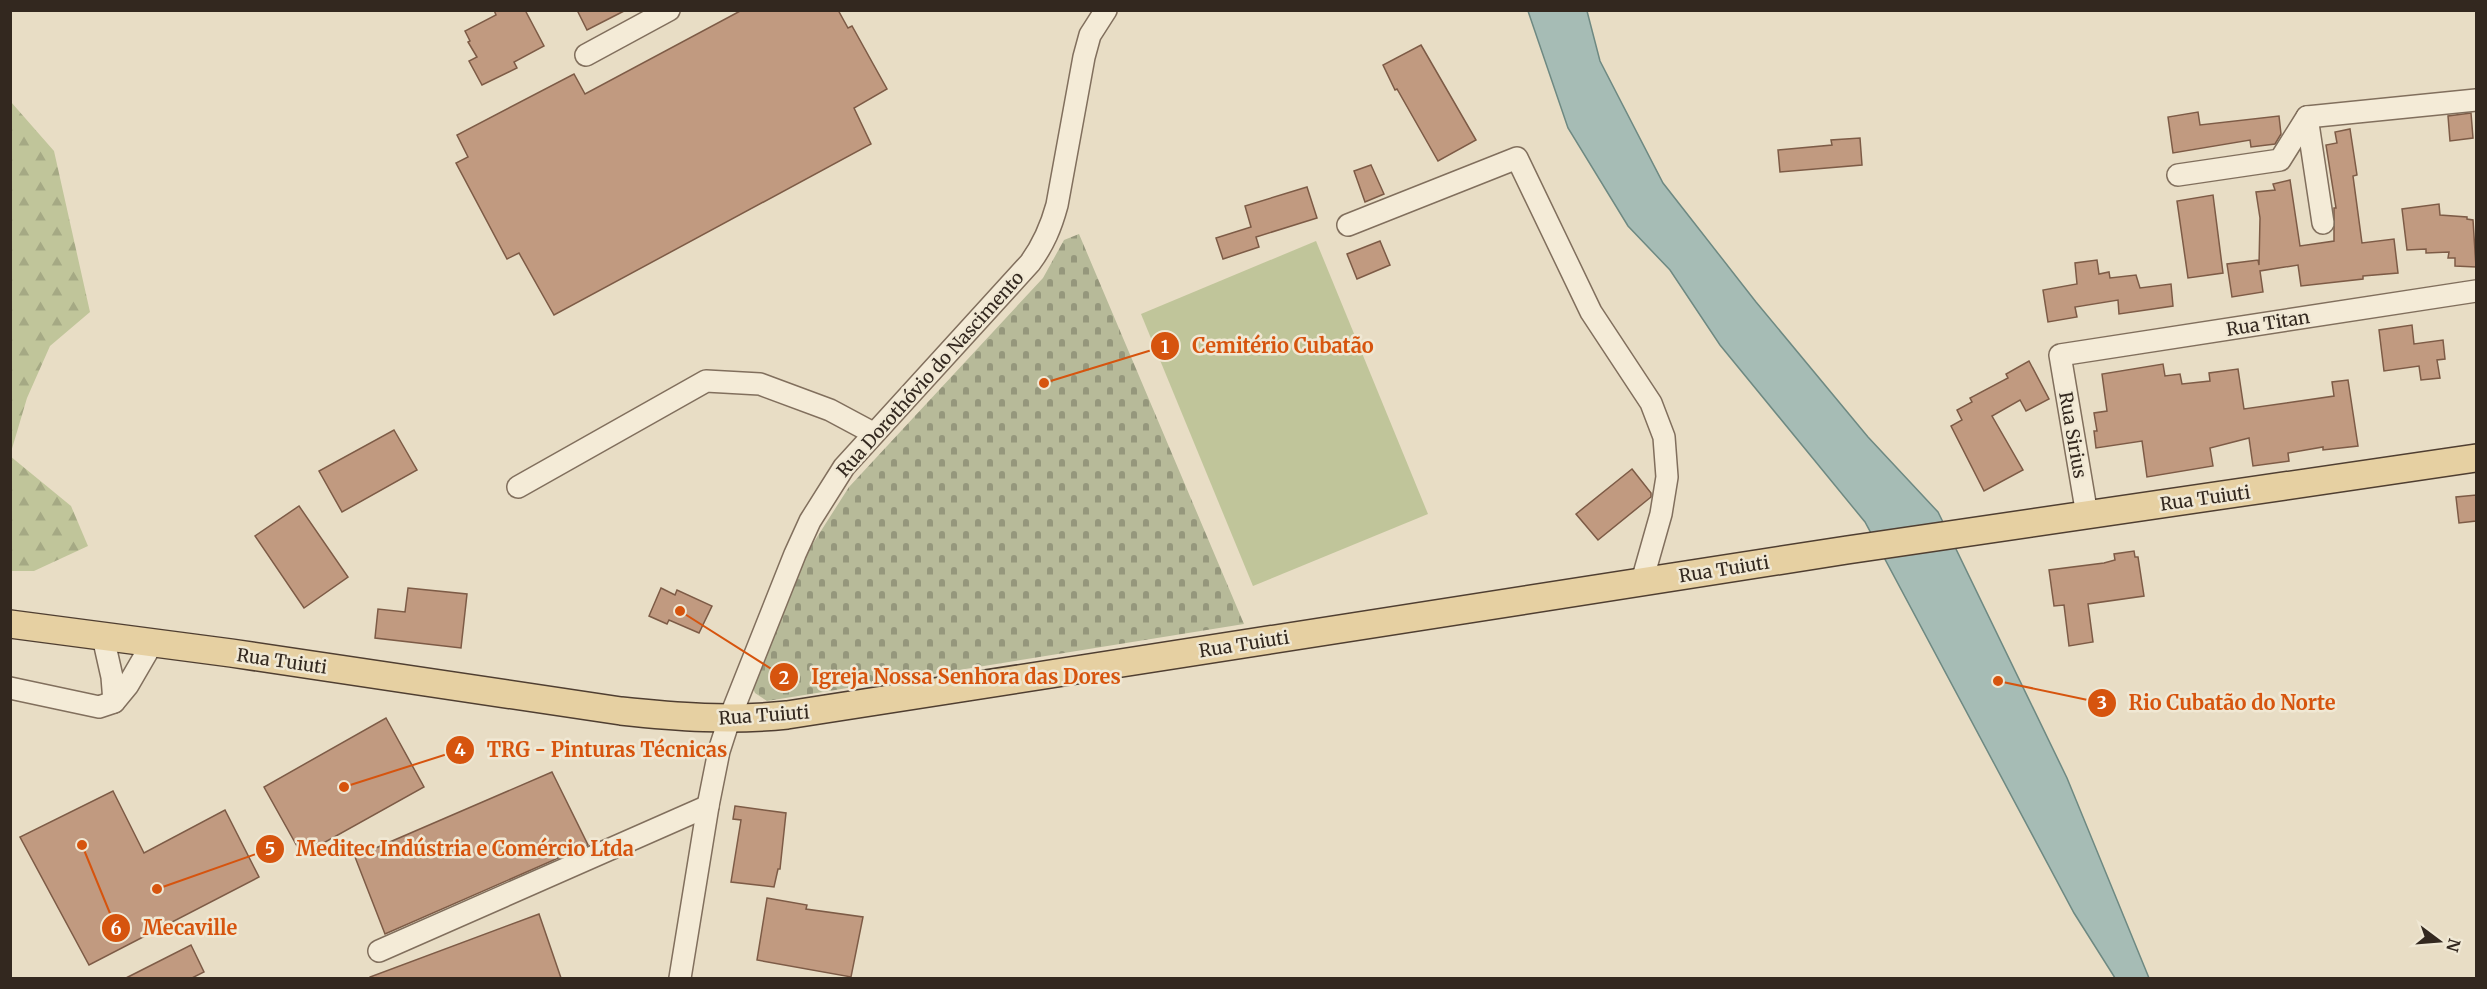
<svg xmlns="http://www.w3.org/2000/svg" width="2487" height="989" viewBox="0 0 2487 989" font-family="Merriweather,serif">
<style>
.forest{fill:url(#forest-firs)}
.cemetery{fill:url(#cemetery-stones)}
.pitch{fill:#c0c59a}
.water{fill:#a6bcb5;stroke:#6e8982;stroke-width:1.5}
.building{fill:#c19a80;stroke:#7d5b46;stroke-width:1.5}
.lines{fill:none;stroke-linecap:round;stroke-linejoin:round}
.minor-casing{stroke:#816f5d;stroke-width:24}
.major-casing{stroke:#4f3e31;stroke-width:30}
.minor{stroke:#f4ebd7;stroke-width:21}
.major{stroke:#e6d0a2;stroke-width:27}
.labels{text-anchor:middle;dominant-baseline:central;stroke-width:5;stroke-linejoin:round;paint-order:stroke}
.street-label{font-size:18px;fill:#33281f;stroke:#f0e8d4}
.leader{fill:none;stroke:#d6540e;stroke-width:2}
.callout-dot{fill:#d6540e;stroke:#f0e8d4;stroke-width:2}
.mark-label{font-size:18px;text-anchor:middle;font-weight:bold;fill:#fff}
.callout-label{font-size:20px;text-anchor:middle;font-weight:bold;fill:#d6540e;stroke:#f0e8d4;stroke-width:5;stroke-linejoin:round;paint-order:stroke}
</style>
<defs>
<pattern id="forest-firs" width="22" height="20" patternUnits="userSpaceOnUse" patternTransform="scale(1.5)"><rect width="22" height="20" fill="#c0c59a"/><path d="M5 1l3.5 6h-7zM16 11l3.5 6h-7z" fill="#a5a984"/></pattern>
<pattern id="cemetery-stones" width="16" height="16" patternUnits="userSpaceOnUse" patternTransform="scale(1.5)"><rect width="16" height="16" fill="#b7ba99"/><path d="M2 7V4a2 2 0 0 1 4 0v3zM10 15v-3a2 2 0 0 1 4 0v3z" fill="#95977c"/></pattern>
</defs>
<rect width="100%" height="100%" fill="#e8ddc5"/>
<!-- forest -->
<g class="forest">
<path d="M11 102 54 151 90 312 50 346 27 398 11 452Z"/>
<path d="M10 456 71 506 88 546 34 571H11Z"/>
</g>
<!-- cemetery -->
<path class="cemetery" d="M1079 234 1244 624 767 701 755 693 749 679 803 559 849 487 1043 278 1064 240Z"/>
<!-- pitch -->
<path class="pitch" d="M1316 241 1428 514 1253 586 1141 314Z"/>
<!-- water -->
<path class="water" d="M1528 11H1587L1600 61 1663 183 1756 302 1868 437 1938 512 2067 778 2149 978H2115L2074 913 1865 522 1720 345 1670 270 1628 226 1568 128Z"/>
<!-- building -->
<g class="building">
<path d="M494 10H525L544 46 514 62 517 68 482 85 469 61 477 57 468 42 470 41 465 31 496 15Z"/>
<path d="M577 10H626L587 30Z"/>
<path d="M742 10H838L848 28 852 26 887 89 854 108 871 144 554 315 519 253 507 259 456 163 468 157 457 135 574 74 585 94Z"/>
<path d="M1421 45 1476 140 1438 161 1397 89 1395 90 1383 65Z"/>
<path d="M2198 112 2200 125 2279 116 2281 134 2275 144 2251 147 2250 140 2173 153 2168 117Z"/>
<path d="M2471 113 2473 138 2450 141 2448 116Z"/>
<path d="M2350 129 2357 175 2353 176 2362 243 2394 239 2398 273 2363 276V279L2301 286 2298 265 2260 271 2263 292 2232 297 2227 264 2258 260 2259 265 2260 218 2256 192 2275 190 2273 184 2290 180 2300 246 2334 241V208H2336L2326 145 2337 143 2335 132Z"/>
<path d="M1860 138 1862 165 1780 172 1778 150 1832 145 1831 140Z"/>
<path d="M1371 165 1384 194 1365 202 1354 171Z"/>
<path d="M1307 187 1317 218 1256 237 1259 247 1223 259 1216 238 1251 227 1245 206Z"/>
<path d="M2213 195 2223 273 2188 278 2177 201Z"/>
<path d="M2439 204 2440 215 2467 217V219L2473 220 2476 267 2455 266V258H2448L2449 252 2426 253V249L2407 250 2402 209Z"/>
<path d="M1380 241 1390 265 1357 279 1347 254Z"/>
<path d="M2097 260 2099 274 2109 272 2110 278 2136 275 2140 288 2171 284 2173 306 2119 314 2118 300 2075 307 2077 317 2048 322 2043 290 2077 284 2075 263Z"/>
<path d="M2412 325 2414 344 2443 340 2445 359 2437 360 2440 378 2421 380 2419 366 2384 371 2379 330Z"/>
<path d="M2029 361 2049 399 2026 411 2020 400 1992 416 2023 470 1984 491 1951 426 1962 420 1957 410 1972 402 1970 398 2008 378 2006 374Z"/>
<path d="M2163 364 2165 376 2180 374 2182 384 2210 381 2209 373 2238 369 2244 409 2334 396 2332 382 2348 380 2358 446 2323 450V447L2288 453 2289 461 2253 466 2249 438 2210 448 2213 466 2147 477 2142 441 2096 448 2094 431H2097L2094 413 2107 411 2102 374Z"/>
<path d="M394 430 417 470 342 512 319 471Z"/>
<path d="M1632 469 1651 493V497L1598 540 1576 514Z"/>
<path d="M2476 495V521L2459 523 2456 497Z"/>
<path d="M299 506 348 577 304 608 255 536Z"/>
<path d="M2134 551 2135 557H2138L2144 596 2088 604 2093 642 2069 646 2064 605 2054 606 2049 570 2104 563 2115 560 2114 554Z"/>
<path d="M408 588 467 594 461 648 375 638 378 609 405 612Z"/>
<path d="M661 588 675 595 677 590 712 606 699 633 669 620 667 624 649 616Z"/>
<path d="M386 718 424 787 302 855 264 787Z"/>
<path d="M552 772 588 845 385 934 355 857Z"/>
<path d="M113 791 144 853 225 810 259 877 89 965 20 837Z"/>
<path d="M735 806 786 813 780 869H778L774 887 731 882 741 820 733 819Z"/>
<path d="M767 898 807 905 806 909 863 917 851 977 757 960Z"/>
<path d="M539 914 561 978H370V977Z"/>
<path d="M191 945 204 972 192 978H126Z"/>
</g>
<g class="lines">
<!-- minor casing -->
<g class="minor-casing">
<g id="minor">
<path d="M586 55 669 10"/>
<path d="M2307 117 2323 223"/>
<path d="M2178 175 2280 160 2307 117 2476 100"/>
<path d="M1348 225 1517 158 1591 312 1651 403 1664 437 1667 477 1661 514 1642 581"/>
<path d="M518 487 706 381 760 384 830 410 873 433"/>
<path d="M2087 515 2060 355 2476 291"/>
<path d="M103 637 112 677 114 702"/>
<path d="M10 688 99 707 114 702 128 685 153 642"/>
<path d="M379 951 708 806"/>
<path d="M680 978 708 806 719 751 729 720 795 554 810 521 844 467 1030 263C1044 244 1051 227 1057 205L1084 57 1090 35 1106 10"/>
</g>
</g>
<!-- major casing -->
<g class="major-casing">
<path id="major" d="M10 624 231 653 621 711C677 717 731 721 787 715L1847 550 2476 458"/>
</g>
<!-- minor -->
<use href="#minor" class="minor"/>
<!-- major -->
<use href="#major" class="major"/>
</g>
<g class="labels">
<!-- street labels -->
<g class="street-label">
<text transform="translate(2268 323) rotate(-9)">Rua Titan</text>
<text transform="translate(930 374) rotate(-48)">Rua Dorothóvio do Nascimento</text>
<text transform="translate(2073 435) rotate(80)">Rua Sirius</text>
<text transform="translate(2205 498) rotate(-8)">Rua Tuiuti</text>
<text transform="translate(1724 569) rotate(-9)">Rua Tuiuti</text>
<text transform="translate(1244 644) rotate(-9)">Rua Tuiuti</text>
<text transform="translate(282 661) rotate(8)">Rua Tuiuti</text>
<text transform="translate(764 715) rotate(-4)">Rua Tuiuti</text>
</g>
</g>
<!-- callouts -->
<path class="leader" d="M1044 383L1165 346M680 611L784 677M1998 681L2102 703M344 787L460 750M157 889L270 849M82 845L116 928"/>
<g class="callout-dot">
<circle cx="1044" cy="383" r="6"/>
<circle cx="680" cy="611" r="6"/>
<circle cx="1998" cy="681" r="6"/>
<circle cx="344" cy="787" r="6"/>
<circle cx="157" cy="889" r="6"/>
<circle cx="82" cy="845" r="6"/>
<circle cx="1165" cy="346" r="15"/>
<circle cx="784" cy="677" r="15"/>
<circle cx="2102" cy="703" r="15"/>
<circle cx="460" cy="750" r="15"/>
<circle cx="270" cy="849" r="15"/>
<circle cx="116" cy="928" r="15"/>
</g>
<g class="mark-label">
<text x="1165" y="353">1</text>
<text x="784" y="684">2</text>
<text x="2102" y="709">3</text>
<text x="460" y="756">4</text>
<text x="270" y="855">5</text>
<text x="116" y="935">6</text>
</g>
<g class="callout-label">
<text x="1283" y="353">Cemitério Cubatão</text>
<text x="966" y="684">Igreja Nossa Senhora das Dores</text>
<text x="2232" y="710">Rio Cubatão do Norte</text>
<text x="607" y="757">TRG - Pinturas Técnicas</text>
<text x="465" y="856">Meditec Indústria e Comércio Ltda</text>
<text x="190" y="935">Mecaville</text>
</g>
<!-- border -->
<rect width="2487" height="989" fill="none" stroke="#33281f" stroke-width="24"/>
<!-- north arrow -->
<g transform="translate(2439 941) rotate(106)" stroke="#f0e8d4" stroke-width="4.5" paint-order="stroke">
<path d="M0-4.5L10 22L0 15L-10 22Z" fill="#33281f"/>
<text y="-9" font-size="16" font-weight="bold" text-anchor="middle" fill="#33281f">N</text>
</g>
</svg>
